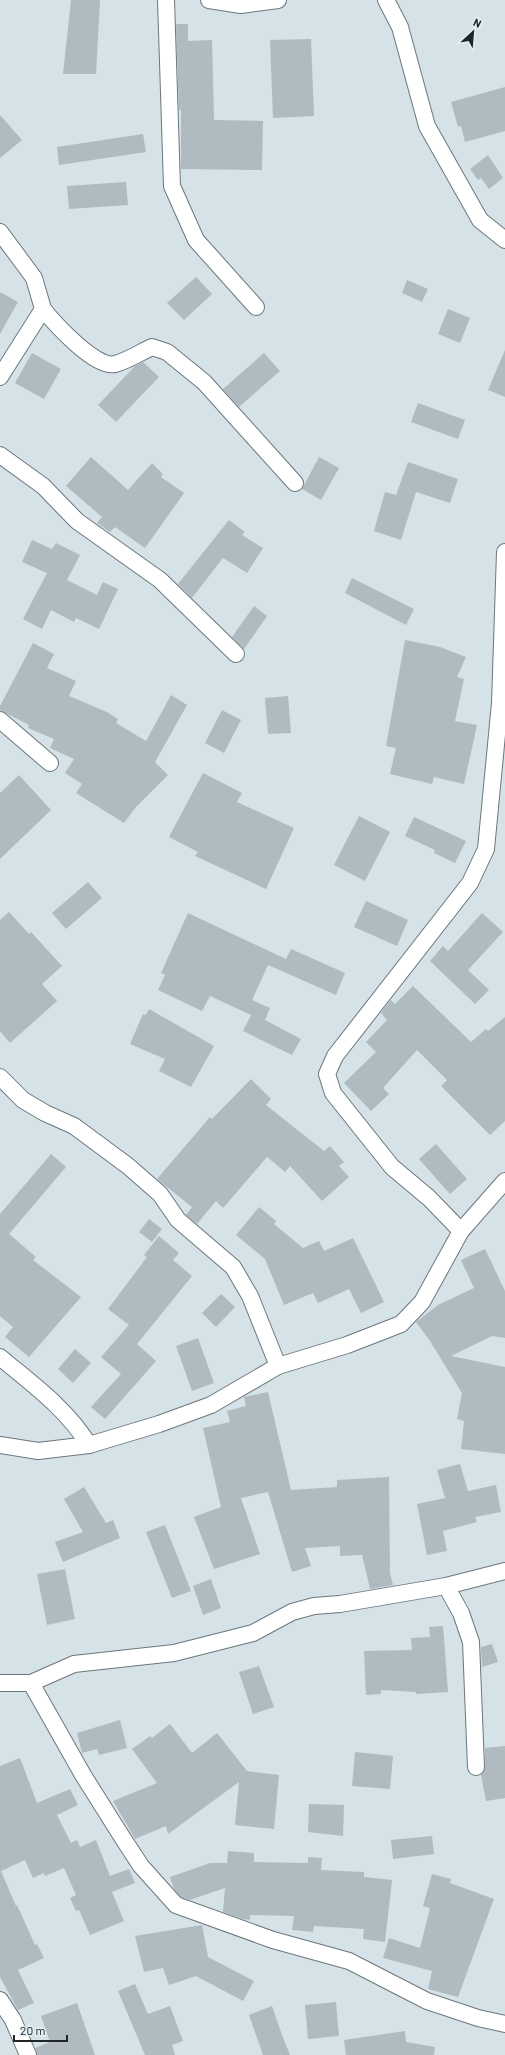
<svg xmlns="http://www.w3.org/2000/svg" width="505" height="2055" viewBox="0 0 505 2055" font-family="Barlow,sans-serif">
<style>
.building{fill:#afbbc1}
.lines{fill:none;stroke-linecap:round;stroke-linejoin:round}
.minor-casing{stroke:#6b777c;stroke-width:18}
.minor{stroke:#fff;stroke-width:16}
</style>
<rect width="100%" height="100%" fill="#d5e2e8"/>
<!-- building -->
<g class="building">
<path d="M71 0H100L96 74H63Z"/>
<path d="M176 24H188V41L212 40 214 120 263 121 262 170 181 169V110H179Z"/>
<path d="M311 39 314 116 273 118 270 40Z"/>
<path d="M505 87V131L465 142 461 126 458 127 451 102Z"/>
<path d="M0 115 22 140 0 158Z"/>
<path d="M143 134 146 152 59 165 57 147Z"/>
<path d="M488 155 503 178 489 189 481 178 478 180 470 169Z"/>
<path d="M126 182 128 205 69 209 67 186Z"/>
<path d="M196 277 212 294 184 320 167 303Z"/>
<path d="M407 280 428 289 422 302 402 293Z"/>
<path d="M0 292 18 302 0 334Z"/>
<path d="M448 309 470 318 460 343 438 334Z"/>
<path d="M505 350V397L488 390Z"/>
<path d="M32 353 61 369 44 399 15 383Z"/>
<path d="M264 353 280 371 239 407 223 389Z"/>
<path d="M143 362 159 377 116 422 98 405 135 366Z"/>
<path d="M418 403 465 420 458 439 411 422Z"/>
<path d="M91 457 128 490 152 463 163 474 161 477 184 493 145 548 115 527 110 532 97 523 102 517 66 486Z"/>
<path d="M319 457 339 468 321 500 302 489Z"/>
<path d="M408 462 458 479 450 503 416 492 401 540 374 531 385 492 396 495Z"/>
<path d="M229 520 245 532 242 535 263 548 247 573 223 558 192 598 178 584Z"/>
<path d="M32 540 52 549 56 543 80 555 67 580 97 595 103 582 118 589 99 629 76 618 74 622 51 610 42 629 23 619 47 573 22 562Z"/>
<path d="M352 578 414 609 406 625 345 593Z"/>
<path d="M254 606 267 616 244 649 232 637Z"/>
<path d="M405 640 440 647 466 657 457 677 464 679 455 721 477 725 464 784 434 777 432 784 390 774 396 748 386 746Z"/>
<path d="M33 643 54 654 47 668 76 681 69 696 107 712 118 719 116 723 146 741 171 695 187 705 155 762 168 775 136 807 124 823 76 793 82 784 65 773 74 759 50 748 54 739 28 728 29 725 0 710V706Z"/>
<path d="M288 696 291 733 268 734 265 698Z"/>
<path d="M222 710 241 720 224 753 205 743Z"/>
<path d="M203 773 242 793 237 802 294 828 266 889 195 856 198 852 169 837Z"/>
<path d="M19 775 51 810 0 859V793Z"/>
<path d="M359 816 390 832 365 881 334 865Z"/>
<path d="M414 817 466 841 455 863 434 853 435 850 405 836Z"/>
<path d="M88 882 102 898 66 929 52 913Z"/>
<path d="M366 901 408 920 397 946 354 927Z"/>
<path d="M9 912 29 934 31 932 62 966 42 984 57 1001 10 1043 0 1031V920Z"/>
<path d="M188 913 286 959 291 949 345 973 336 995 268 965 252 1000 270 1008 265 1020 301 1039 292 1055 243 1031 251 1015 210 996 202 1011 158 990 165 975 161 973Z"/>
<path d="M482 913 503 932 468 970 489 990 475 1004 430 961 443 946 448 951Z"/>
<path d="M413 986 471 1042 486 1029 488 1031 505 1017V1121L490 1135 441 1086 447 1080 417 1050 383 1088 389 1094 371 1111 344 1083 376 1052 366 1042 387 1020 381 1013 391 1000 395 1004Z"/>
<path d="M149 1009 214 1046 191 1087 159 1071 165 1059 130 1044 143 1014 146 1015Z"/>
<path d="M251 1079 271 1099 266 1105 324 1151 330 1146 344 1162 339 1166 349 1177 322 1201 290 1166 285 1172 267 1157 223 1208 216 1201 197 1224 186 1215 192 1207 157 1179 210 1117 212 1119Z"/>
<path d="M436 1144 467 1179 450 1194 419 1159Z"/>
<path d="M51 1154 66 1167 9 1234 36 1257 33 1260 81 1297 29 1357 5 1337 13 1327 0 1316V1214Z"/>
<path d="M259 1207 276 1221 274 1224 303 1248 319 1241 324 1251 353 1238 384 1302 361 1313 349 1289 318 1303 313 1293 284 1305 265 1259 236 1235Z"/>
<path d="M149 1219 162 1229 152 1242 139 1232Z"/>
<path d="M159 1236 179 1253 173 1260 192 1276 137 1344 156 1361 105 1419 91 1407 121 1374 101 1357 129 1325 108 1309 147 1257 144 1255Z"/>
<path d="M485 1249 505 1291V1338L492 1336 451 1356 505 1367V1454L461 1449 464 1421 457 1419 462 1393 430 1341 416 1322 438 1305 474 1288 461 1260Z"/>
<path d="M221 1294 235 1307 216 1327 202 1313Z"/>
<path d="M198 1338 214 1383 192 1391 176 1346Z"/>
<path d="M75 1349 91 1363 73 1383 58 1369Z"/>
<path d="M268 1392 291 1490 337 1487V1480L389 1477 390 1573 393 1585 370 1589 362 1555 340 1556V1546L305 1548 311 1566 292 1572 268 1492 241 1498 260 1554 214 1569 194 1517 221 1507 203 1428 230 1422 227 1411 246 1406 244 1397Z"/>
<path d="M460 1464 468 1491 496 1485 501 1512 475 1517 477 1522 443 1531 447 1551 427 1555 417 1504 445 1498 437 1470Z"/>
<path d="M84 1487 106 1523 113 1520 120 1538 63 1562 55 1542 83 1532 64 1499Z"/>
<path d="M165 1525 191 1591 172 1598 146 1532Z"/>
<path d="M65 1569 75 1619 47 1625 37 1574Z"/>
<path d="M211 1579 221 1608 203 1615 193 1586Z"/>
<path d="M443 1626 448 1692 416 1694V1692L381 1690V1694L366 1695 364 1651 412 1650 411 1638 430 1637 429 1627Z"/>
<path d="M492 1644 498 1662 482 1667 481 1647Z"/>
<path d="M259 1666 274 1707 253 1714 239 1672Z"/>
<path d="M120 1720 127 1748 99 1755 97 1749 82 1753 77 1733Z"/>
<path d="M170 1724 192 1753 217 1733 247 1771 279 1775 274 1829 235 1825 239 1782 168 1834 166 1826 135 1839 113 1801 157 1783 132 1749 150 1736 152 1738Z"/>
<path d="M505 1746V1798L486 1801 481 1775 485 1767V1748Z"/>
<path d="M355 1752 393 1756 390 1789 352 1786Z"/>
<path d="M20 1758 37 1803 70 1789 78 1805 57 1815 71 1843 77 1840 80 1847 96 1840 110 1876 129 1869 135 1883 112 1892 124 1921 90 1935 79 1910 76 1911 70 1898 76 1895 64 1868 45 1876 44 1873 33 1878 25 1860 1 1871 16 1906 17 1905 35 1945 37 1944 44 1958 18 1970 34 2003 18 2010 0 1977V1766Z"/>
<path d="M309 1804 344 1805 343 1836 308 1832Z"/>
<path d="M432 1836 434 1854 393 1859 391 1840Z"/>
<path d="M228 1851 254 1853V1862L308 1863V1857L322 1858 321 1870 364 1872V1877L392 1880 385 1942 363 1939 364 1929 314 1926 313 1932 292 1930 294 1916 250 1915V1920L243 1919 223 1912 225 1888 190 1900 181 1897 174 1889 170 1877 210 1863H227Z"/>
<path d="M432 1874 451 1879 450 1883 494 1899 458 1997 428 1989 432 1971 383 1958 389 1938 420 1948 430 1908 423 1906Z"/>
<path d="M202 1925 208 1957 254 1981 243 2001 196 1976 169 1985 163 1968 144 1972 135 1936Z"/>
<path d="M135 1984 148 2014 170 2006 183 2041 172 2045 175 2055H145L118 1991Z"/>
<path d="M336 2002 339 2036 308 2039 305 2005Z"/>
<path d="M77 2003 95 2055H37L35 2048 50 2042 41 2016Z"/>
<path d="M272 2006 282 2035 290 2055H263L249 2015Z"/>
<path d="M405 2031 406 2042 435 2047 434 2055H346L344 2040Z"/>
</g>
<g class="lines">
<!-- minor casing -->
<g class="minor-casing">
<g id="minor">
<path d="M166 0 172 186 196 240 256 307"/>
<path d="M209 0 241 5 278 0"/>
<path d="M386 0 400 27 427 126 480 220 505 240"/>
<path d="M0 232 34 278 43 309 0 377"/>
<path d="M43 309C55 324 96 369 115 364 127 361 141 352 152 347L167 352 204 382 295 483"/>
<path d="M0 455 43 486 77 521 160 580 236 654"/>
<path d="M0 720 50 763"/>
<path d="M0 1077 23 1100 45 1113 74 1126 128 1166 160 1194 178 1220 233 1267 250 1296 278 1366"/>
<path d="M461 1231 429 1198 392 1167 333 1093 327 1074 335 1056 470 883 486 849 500 703 505 552"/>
<path d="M0 1357C33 1385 66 1408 89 1445"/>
<path d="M0 1445 38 1451 89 1445 159 1424 211 1405 278 1366 347 1345 401 1324 422 1302 461 1231 505 1181"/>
<path d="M446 1586 461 1613 471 1642 476 1767"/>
<path d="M0 1683H31L74 1664 174 1653 253 1633 292 1612 314 1606 340 1604 446 1586 505 1571"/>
<path d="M31 1683 83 1775 122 1837 141 1866 176 1905 273 1940 349 1961 427 2001 478 2018 505 2024"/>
<path d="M0 2000 13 2020 28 2055"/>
</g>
</g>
<!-- minor -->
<use href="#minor" class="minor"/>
</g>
<!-- north arrow -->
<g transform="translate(473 32) rotate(26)" stroke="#e2eff5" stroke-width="3" paint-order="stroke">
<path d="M0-3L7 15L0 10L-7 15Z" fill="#202527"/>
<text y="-6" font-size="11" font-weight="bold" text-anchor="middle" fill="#202527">N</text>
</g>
<!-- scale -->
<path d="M14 2035v6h53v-6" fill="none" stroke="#202527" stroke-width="2"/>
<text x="20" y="2035" font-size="12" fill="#202527" stroke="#e2eff5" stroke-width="3" paint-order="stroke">20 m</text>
</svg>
